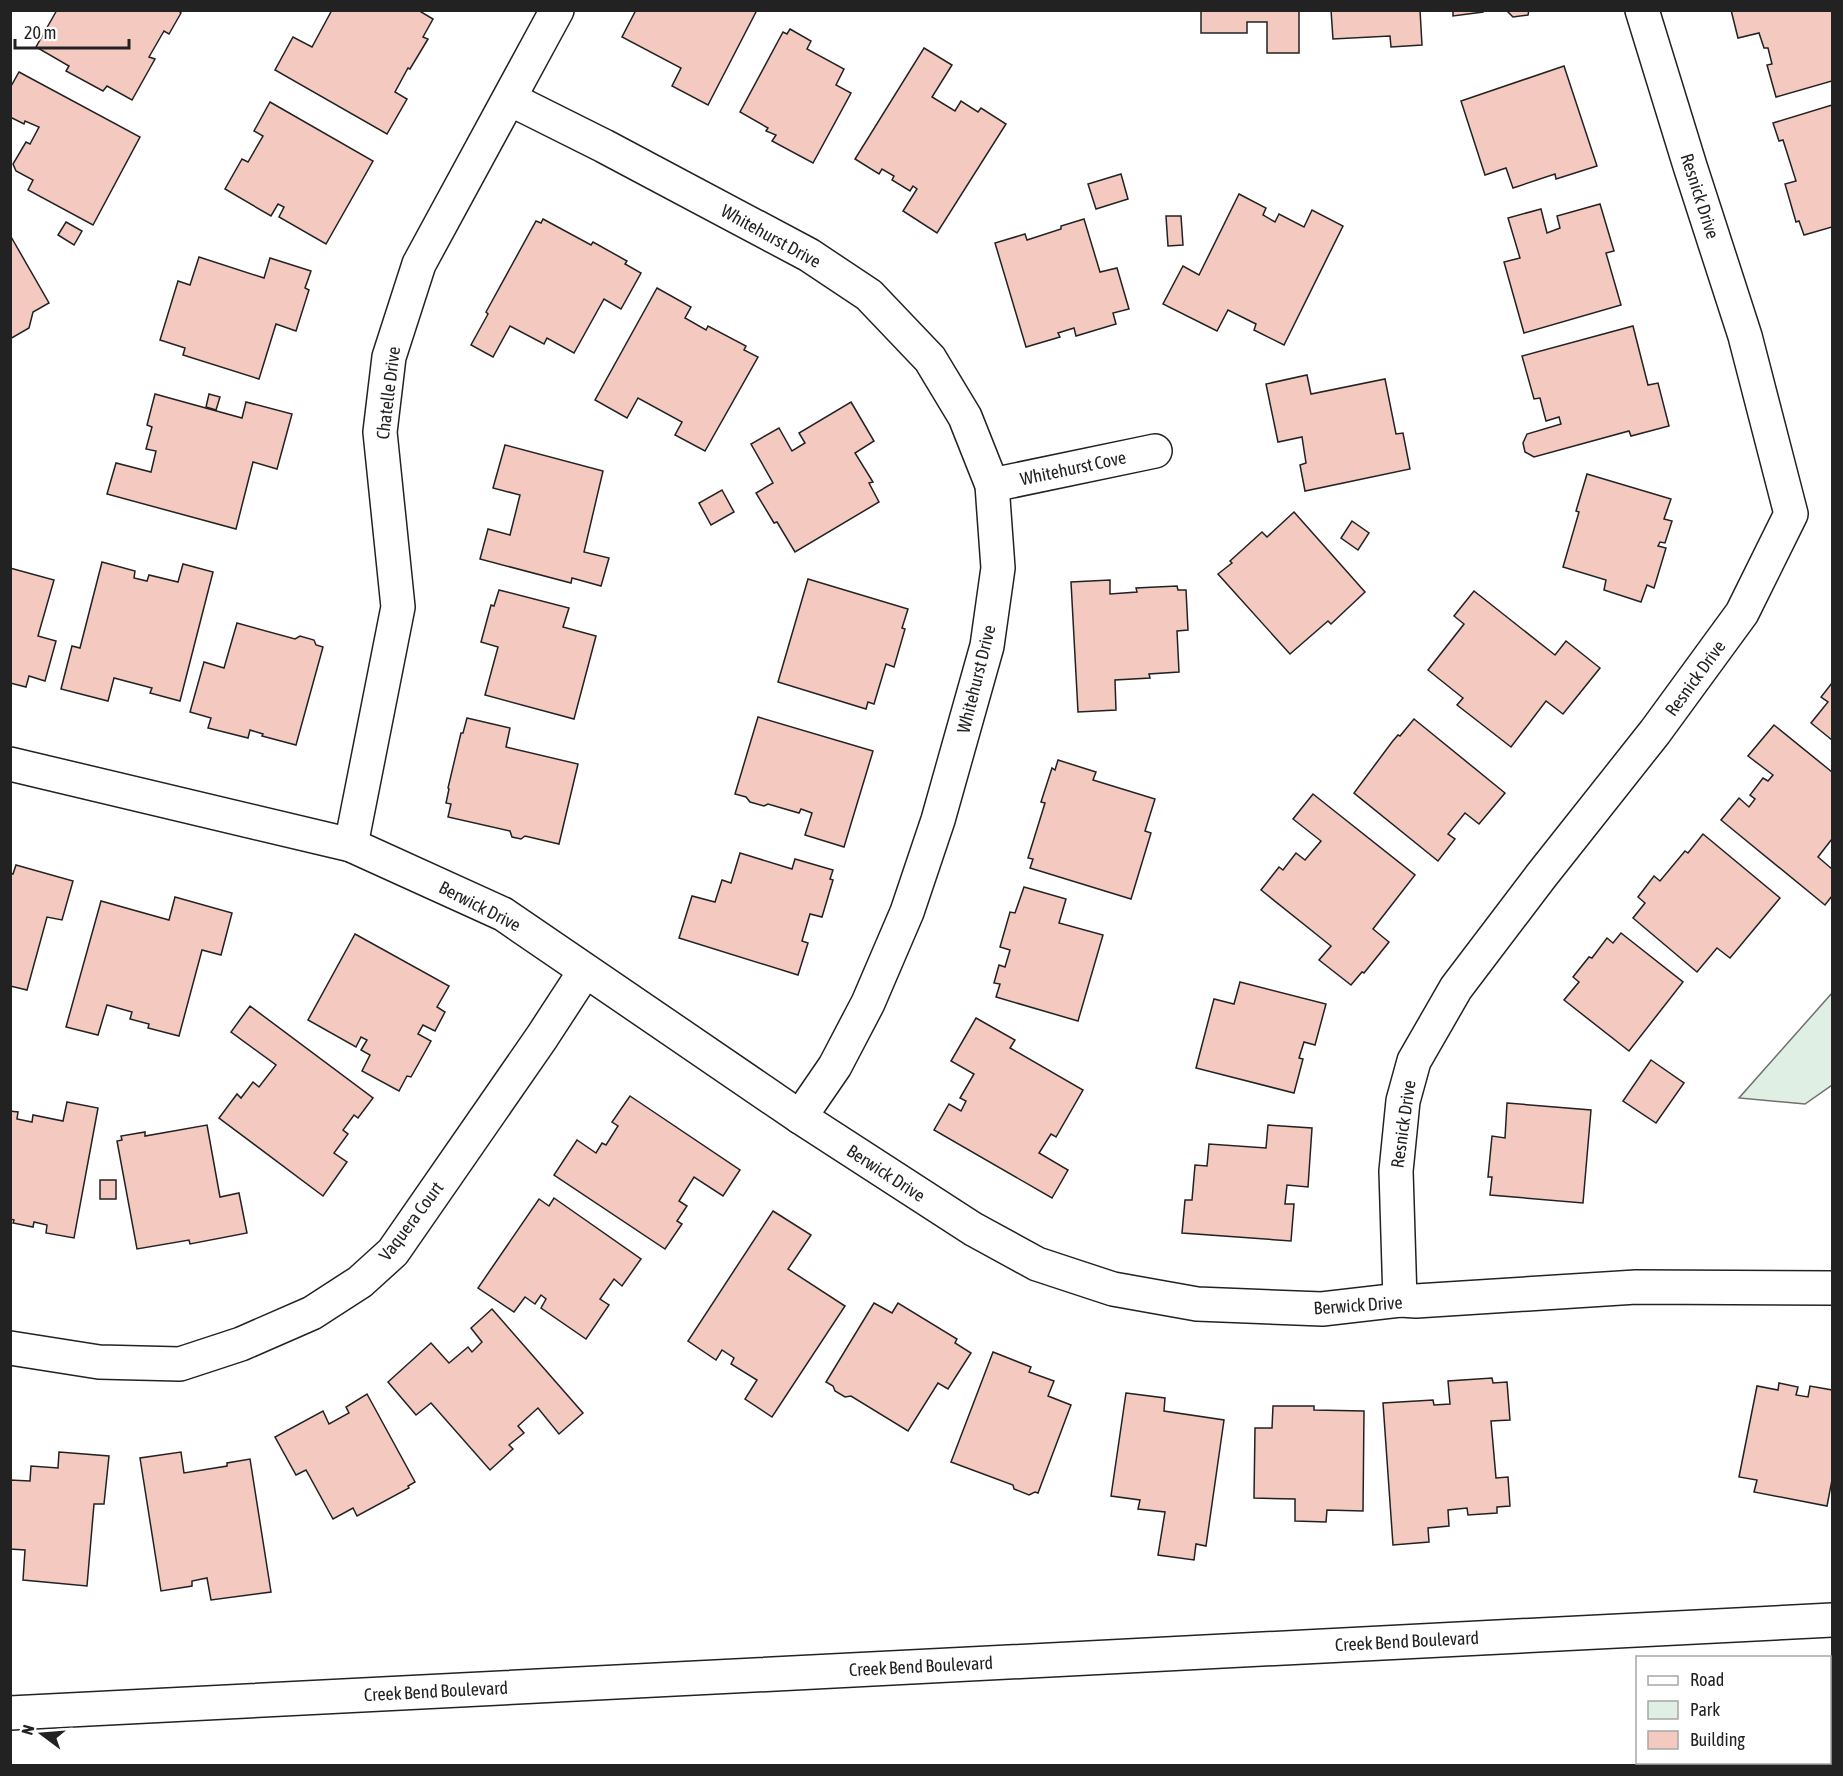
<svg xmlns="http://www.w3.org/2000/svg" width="1843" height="1776" viewBox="0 0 1843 1776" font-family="'Asap Condensed',sans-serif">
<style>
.green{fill:#e0efe3;stroke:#6f6f6f;stroke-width:1.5}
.building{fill:#f3c9c0;stroke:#222;stroke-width:1.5}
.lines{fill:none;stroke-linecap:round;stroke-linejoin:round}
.minor-casing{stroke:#222;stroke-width:36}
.tertiary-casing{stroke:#222;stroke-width:36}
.minor{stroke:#fff;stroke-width:33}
.tertiary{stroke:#fff;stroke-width:33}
.labels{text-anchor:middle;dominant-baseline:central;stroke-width:4.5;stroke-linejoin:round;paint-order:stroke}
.street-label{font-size:18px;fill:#222;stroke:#fff}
</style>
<rect width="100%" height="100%" fill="#fff"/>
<!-- green -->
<path class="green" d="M1832 993V1085L1805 1104 1739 1098Z"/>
<!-- building -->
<g class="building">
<path d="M57 10H178L181 13 169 34 164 31 149 57 155 59 132 100 107 86 103 91 66 71 69 66 36 47Z"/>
<path d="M332 10H418L433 19 423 37 428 39 410 69 408 68 395 92 407 99 387 134 275 70 293 37 312 47Z"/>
<path d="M636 10H757L708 105 672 86 681 68 622 37Z"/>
<path d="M1201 10H1299V53H1267V22H1247V33H1201Z"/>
<path d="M1331 10H1420L1422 45 1391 47 1390 36 1333 39Z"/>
<path d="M1453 10H1483V12L1453 16Z"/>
<path d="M1506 10H1529L1528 15 1513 17Z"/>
<path d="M1731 10H1832V81L1776 97 1767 65 1772 64 1768 48H1764L1759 33 1738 38Z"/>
<path d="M790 29 811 41 807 49 844 69 836 85 851 93 813 163 772 141 776 135 766 131 768 128 740 112 783 32 787 34Z"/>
<path d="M924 48 952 65 932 97 955 111 961 101 978 112 981 108 1006 124 937 233 903 211 917 189 913 186 910 191 892 180 894 176 882 169 879 174 855 159Z"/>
<path d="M1564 66 1597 166 1556 179 1555 174 1513 188 1506 168 1485 175 1461 101Z"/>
<path d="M19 72 140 137 93 225 28 190 33 180 16 171 13 164 26 142 30 144 39 127 25 121 24 124 10 117V88Z"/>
<path d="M270 102 373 161 326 244 279 217 284 207 278 204 271 216 225 189 242 159 248 162 263 136 254 131Z"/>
<path d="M1832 105V227L1804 235 1799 221 1796 222 1785 184 1796 181 1783 140 1779 141 1773 123Z"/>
<path d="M1121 174 1128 199 1096 209 1088 184Z"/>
<path d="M1239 194 1266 208 1263 215 1275 222 1279 214 1304 227 1312 210 1343 226 1284 345 1254 330 1256 324 1228 310 1217 331 1163 304 1183 266 1199 275Z"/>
<path d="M1600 204 1614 251 1606 253 1621 305 1524 333 1504 262 1520 258 1508 218 1541 209 1547 233 1560 228 1557 216Z"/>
<path d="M1166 216H1181L1183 245 1168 246Z"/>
<path d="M543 219 591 245 593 242 627 261 625 264 641 273 621 309 604 299 574 353 547 338 544 344 510 326 493 357 471 345 488 314 486 312 536 221 541 223Z"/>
<path d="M1084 219 1100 272 1117 268 1129 309 1113 313 1116 324 1076 336 1074 328 1058 333 1060 337 1026 347 995 243 1025 234 1027 240 1061 229V226Z"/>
<path d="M66 222 82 231 74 245 58 235Z"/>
<path d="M10 235 49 303 33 312 29 328 10 339Z"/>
<path d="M199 257 264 278 270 258 311 271 305 288 309 290 296 331 276 324 259 379 183 355 185 348 160 340 178 281 190 285Z"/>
<path d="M657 288 691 307 685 318 706 330 708 326 746 346 744 350 758 357 705 451 675 435 682 422 638 398 627 418 595 400Z"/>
<path d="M1633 326 1648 385 1658 383 1669 426 1631 436 1629 431 1534 457 1525 452 1523 443 1527 434 1561 424 1559 417 1546 421 1540 398 1534 399 1522 356Z"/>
<path d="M1307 375 1311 394 1385 379 1396 434 1403 433 1410 469 1305 491 1300 465 1306 463 1302 437 1278 442 1266 384Z"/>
<path d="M155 394 242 418 246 402 292 414 277 469 253 462 236 529 107 494 116 463 151 472 156 451 146 449 152 427 147 425Z"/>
<path d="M209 394 220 397 216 410 206 407Z"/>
<path d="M851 402 874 441 855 453 873 482 869 483 879 502 795 552 777 522 774 523 756 493 773 483 751 444 779 428 792 451 805 443 799 433Z"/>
<path d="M505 445 603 471 584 552 609 558 601 586 572 578 571 583 480 559 488 529 510 535 520 495 493 488Z"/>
<path d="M1587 474 1671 499 1664 519 1672 521 1665 543 1660 542 1658 546 1666 548 1654 588 1647 585 1641 602 1604 590 1606 580 1563 567 1579 512 1576 511Z"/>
<path d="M722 490 734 512 711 525 699 503Z"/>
<path d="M1294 512 1365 592 1331 624 1328 621 1290 654 1218 574 1232 563 1230 561 1262 532 1267 537Z"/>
<path d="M1352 521 1369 533 1358 550 1341 538Z"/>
<path d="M102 562 135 571 134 578 147 581 149 575 178 582 183 564 213 572 180 701 150 693 152 688 114 678 108 701 61 689 72 646 80 648Z"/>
<path d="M10 568 54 580 38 636 56 641 45 681 29 676 26 687 10 683Z"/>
<path d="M808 579 908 609 902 628 905 629 894 667 886 664 874 704 868 702 866 709 778 682Z"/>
<path d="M1110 580V594L1137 592 1136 588 1177 586 1178 590H1186L1188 630 1177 631 1179 672 1149 674 1150 678 1115 680 1116 710 1078 712 1071 582Z"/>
<path d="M499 590 569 608 563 627 596 636 574 719 485 695 498 647 481 642 491 605 494 606Z"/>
<path d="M1474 591 1555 655 1566 641 1600 668 1563 714 1546 701 1511 747 1457 705 1463 698 1428 670 1464 624 1454 616Z"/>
<path d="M237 623 295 639 300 636 314 640 316 645 323 647 296 745 262 736 263 734 250 730 248 738 208 728 211 718 190 712 204 662 224 668Z"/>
<path d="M1832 683V740L1811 723 1828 702 1821 697Z"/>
<path d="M758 717 873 751 844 847 805 835 812 813 801 809 799 813 768 804 764 806 750 802 746 797 735 794Z"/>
<path d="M467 718 510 728 506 747 578 764 559 844 525 836 521 839 512 837 510 831 448 817 451 804 446 803 449 789 448 788 461 733H463Z"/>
<path d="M1414 719 1505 793 1479 824 1465 813 1448 834 1455 839 1438 861 1354 793 1392 742 1398 735 1400 736Z"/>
<path d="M1774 725 1832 772V839L1818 857 1832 869V896L1825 905 1721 820 1739 798 1749 807 1755 799 1750 795 1763 778 1768 781 1773 775 1748 756Z"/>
<path d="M1058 760 1096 772 1093 780 1155 799 1145 831 1151 833 1131 899 1030 868 1033 859 1028 858 1045 803 1041 802 1052 768 1055 770Z"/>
<path d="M1313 794 1415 875 1373 929 1389 942 1364 973 1362 972 1351 985 1319 960 1331 946 1261 890 1279 867 1283 870 1296 853 1305 860 1321 841 1293 819Z"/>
<path d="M1703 834 1780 898 1730 958 1717 948 1697 972 1633 918 1645 903 1638 897 1654 876 1660 881 1685 851 1688 853Z"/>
<path d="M740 853 792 869 795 859 833 870 830 879 833 880 822 917 810 914 802 941 808 943 798 975 679 938 692 896 715 902 722 880 731 883Z"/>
<path d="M16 865 73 881 62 920 47 917 27 990 10 986V873L13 874Z"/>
<path d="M1024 887 1066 899 1059 923 1103 935 1078 1021 996 997 1000 984 994 983 999 965 1005 967 1010 950 1000 947 1010 912 1015 913Z"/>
<path d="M175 897 232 913 221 955 202 950 179 1036 148 1028 149 1024 130 1019 132 1012 107 1005 98 1035 66 1027 101 901 169 920Z"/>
<path d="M1621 933 1683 982 1629 1051 1564 1000 1579 982 1573 977 1589 957 1592 958 1607 938 1613 943Z"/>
<path d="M355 934 449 986 437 1007 445 1012 435 1031 423 1025 418 1034 431 1041 411 1077 407 1076 399 1091 362 1071 370 1055 361 1050 367 1040 361 1037 356 1047 308 1020Z"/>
<path d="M1240 982 1326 1004 1315 1045 1304 1042 1299 1058 1303 1059 1294 1093 1196 1068 1214 999 1234 1004Z"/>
<path d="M250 1006 373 1098 358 1118 354 1115 343 1130 348 1134 334 1153 347 1162 323 1196 219 1118 237 1094 241 1098 253 1082 259 1087 276 1065 231 1032Z"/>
<path d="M976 1018 1015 1040 1010 1048 1083 1090 1056 1137 1051 1134 1039 1153 1068 1170 1052 1198 934 1130 949 1104 961 1111 966 1101 960 1098 974 1074 951 1061Z"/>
<path d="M1651 1060 1684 1083 1656 1123 1623 1101Z"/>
<path d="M630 1096 740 1170 723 1196 694 1177 679 1201 687 1206 677 1221 682 1224 665 1249 554 1175 577 1140 596 1153 602 1143 606 1145 618 1126 612 1122Z"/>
<path d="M67 1102 98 1108 74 1238 46 1233 47 1225 34 1222 33 1227 13 1223 14 1220 10 1219V1111L18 1112 17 1119 32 1122 33 1115 63 1121Z"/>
<path d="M1507 1103 1591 1110 1583 1203 1490 1195 1492 1177H1488L1492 1136 1505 1138Z"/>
<path d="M207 1125 220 1197 239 1193 247 1233 190 1244 189 1240 137 1249 117 1141 122 1140 121 1136 145 1132V1136Z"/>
<path d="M1268 1125 1312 1128 1308 1187 1287 1185 1285 1204H1294L1291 1241 1182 1233 1185 1200H1192L1195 1165 1207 1166 1209 1144 1266 1148Z"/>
<rect x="100" y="1180" width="16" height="19"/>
<path d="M554 1198 641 1259 622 1286 614 1279 600 1299 609 1305 586 1339 541 1308 546 1299 541 1295 535 1304 525 1297 514 1312 478 1288 539 1199 549 1206Z"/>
<path d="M773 1211 811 1235 788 1269 845 1306 772 1417 745 1399 757 1380 731 1364 734 1358 722 1350 716 1360 688 1341Z"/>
<path d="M874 1303 892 1313 898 1303 957 1339 955 1343 971 1353 948 1389 938 1383 908 1431 851 1396 845 1397 835 1391 833 1386 826 1382Z"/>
<path d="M492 1309 583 1413 559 1434 538 1408 518 1426 524 1433 509 1445 513 1449 490 1470 431 1403 416 1415 388 1382 431 1343 449 1363 468 1347 472 1352 482 1342 471 1328Z"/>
<path d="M993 1352 1031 1367 1029 1372 1054 1381 1048 1396 1071 1405 1038 1493 1035 1492 1029 1495 1014 1489 1013 1485 951 1462Z"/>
<path d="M1492 1378 1493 1383 1507 1382 1510 1420 1491 1421 1496 1478 1508 1477 1510 1506 1497 1507V1513L1468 1515 1467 1508 1448 1510 1449 1526 1428 1528 1429 1542 1393 1545 1383 1403 1433 1400 1434 1405 1450 1404 1448 1381Z"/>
<path d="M1779 1383 1798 1387 1796 1395 1808 1397 1810 1386 1832 1390V1480L1827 1506 1754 1492 1757 1480 1739 1477 1757 1386 1778 1390Z"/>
<path d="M1126 1393 1165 1398 1164 1411 1224 1420 1206 1546 1196 1544 1194 1560 1158 1555 1165 1512 1138 1509 1140 1500 1111 1496Z"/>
<path d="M367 1394 415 1482 408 1486 409 1488 357 1516 353 1508 333 1519 306 1470 296 1475 275 1437 323 1411 329 1424 349 1413 346 1407Z"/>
<path d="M1273 1406H1314V1410L1364 1411 1363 1511 1327 1510 1326 1522 1295 1521V1499L1254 1498 1255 1428H1272Z"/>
<path d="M59 1452 109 1456 104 1504H94L87 1586 23 1580 25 1550 10 1549V1480L30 1481 31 1466 58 1468Z"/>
<path d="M181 1452 184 1473 227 1466V1463L250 1459 271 1592 211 1600 207 1578 192 1581V1586L161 1591 140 1458Z"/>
</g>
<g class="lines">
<!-- minor casing -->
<g class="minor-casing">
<g id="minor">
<path d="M510 99 604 146 809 255 869 295 930 359 965 417 992 485 998 568 987 646 938 820 907 912 868 1003 835 1066 800 1117"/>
<path d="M992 485 1155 451"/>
<path d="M10 764 351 845 503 914 800 1117 973 1229 1037 1264 1113 1289 1197 1304 1322 1309 1400 1300 1416 1301 1636 1287 1832 1288"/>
<path d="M351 845 398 607 380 432 389 357 419 264 557 10"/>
<path d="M1400 1300 1396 1171 1403 1101 1414 1061 1456 988 1541 876 1655 732 1742 613 1791 514 1745 336 1690 166 1642 10"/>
<path d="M10 1348 99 1362 180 1364 241 1344 312 1313 360 1282 393 1252 542 1037 585 971"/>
</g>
</g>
<!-- tertiary casing -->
<g class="tertiary-casing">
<path id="tertiary" d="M10 1713 1832 1620"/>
</g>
<!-- minor -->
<use href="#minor" class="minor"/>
<!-- tertiary -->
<use href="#tertiary" class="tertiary"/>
</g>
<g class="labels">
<!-- street labels -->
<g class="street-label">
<text transform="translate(1700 196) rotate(72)">Resnick Drive</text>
<text transform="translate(771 236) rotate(29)">Whitehurst Drive</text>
<text transform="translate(388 393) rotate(-83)">Chatelle Drive</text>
<text transform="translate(1073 468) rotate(-12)">Whitehurst Cove</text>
<text transform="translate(1695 678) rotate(-54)">Resnick Drive</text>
<text transform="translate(976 679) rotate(-76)">Whitehurst Drive</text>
<text transform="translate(480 906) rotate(27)">Berwick Drive</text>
<text transform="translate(1403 1124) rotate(-82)">Resnick Drive</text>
<text transform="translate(886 1173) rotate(33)">Berwick Drive</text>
<text transform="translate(411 1221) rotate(-53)">Vaquera Court</text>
<text transform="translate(1358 1305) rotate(-4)">Berwick Drive</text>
<text transform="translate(1407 1641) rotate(-3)">Creek Bend Boulevard</text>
<text transform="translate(921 1666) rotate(-3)">Creek Bend Boulevard</text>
<text transform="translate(436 1691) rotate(-3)">Creek Bend Boulevard</text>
</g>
</g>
<!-- border -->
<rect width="1843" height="1776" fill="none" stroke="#222222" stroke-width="24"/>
<!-- legend -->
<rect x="1636" y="1656" width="195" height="108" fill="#ffffff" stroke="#a7a7a7" stroke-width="1.5"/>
<rect x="1648" y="1676" width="30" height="9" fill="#ffffff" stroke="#a7a7a7" stroke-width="1.5"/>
<text x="1690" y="1686" font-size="18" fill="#222222">Road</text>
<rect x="1648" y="1701" width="30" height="18" fill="#e0efe3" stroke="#a7a7a7" stroke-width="1.5"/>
<text x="1690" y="1716" font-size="18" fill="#222222">Park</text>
<rect x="1648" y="1731" width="30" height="18" fill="#f3c9c0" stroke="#a7a7a7" stroke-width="1.5"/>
<text x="1690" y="1746" font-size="18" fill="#222222">Building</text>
<!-- north arrow -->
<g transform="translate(42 1734) rotate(286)" stroke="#ffffff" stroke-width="4.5" paint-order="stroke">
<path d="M0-4.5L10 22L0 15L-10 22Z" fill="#222222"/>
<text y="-9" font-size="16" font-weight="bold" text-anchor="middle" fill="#222222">N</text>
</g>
<!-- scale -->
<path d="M15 39v9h114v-9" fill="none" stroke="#222222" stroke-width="3"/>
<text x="24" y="39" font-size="18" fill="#222222" stroke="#ffffff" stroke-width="4.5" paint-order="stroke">20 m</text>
</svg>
